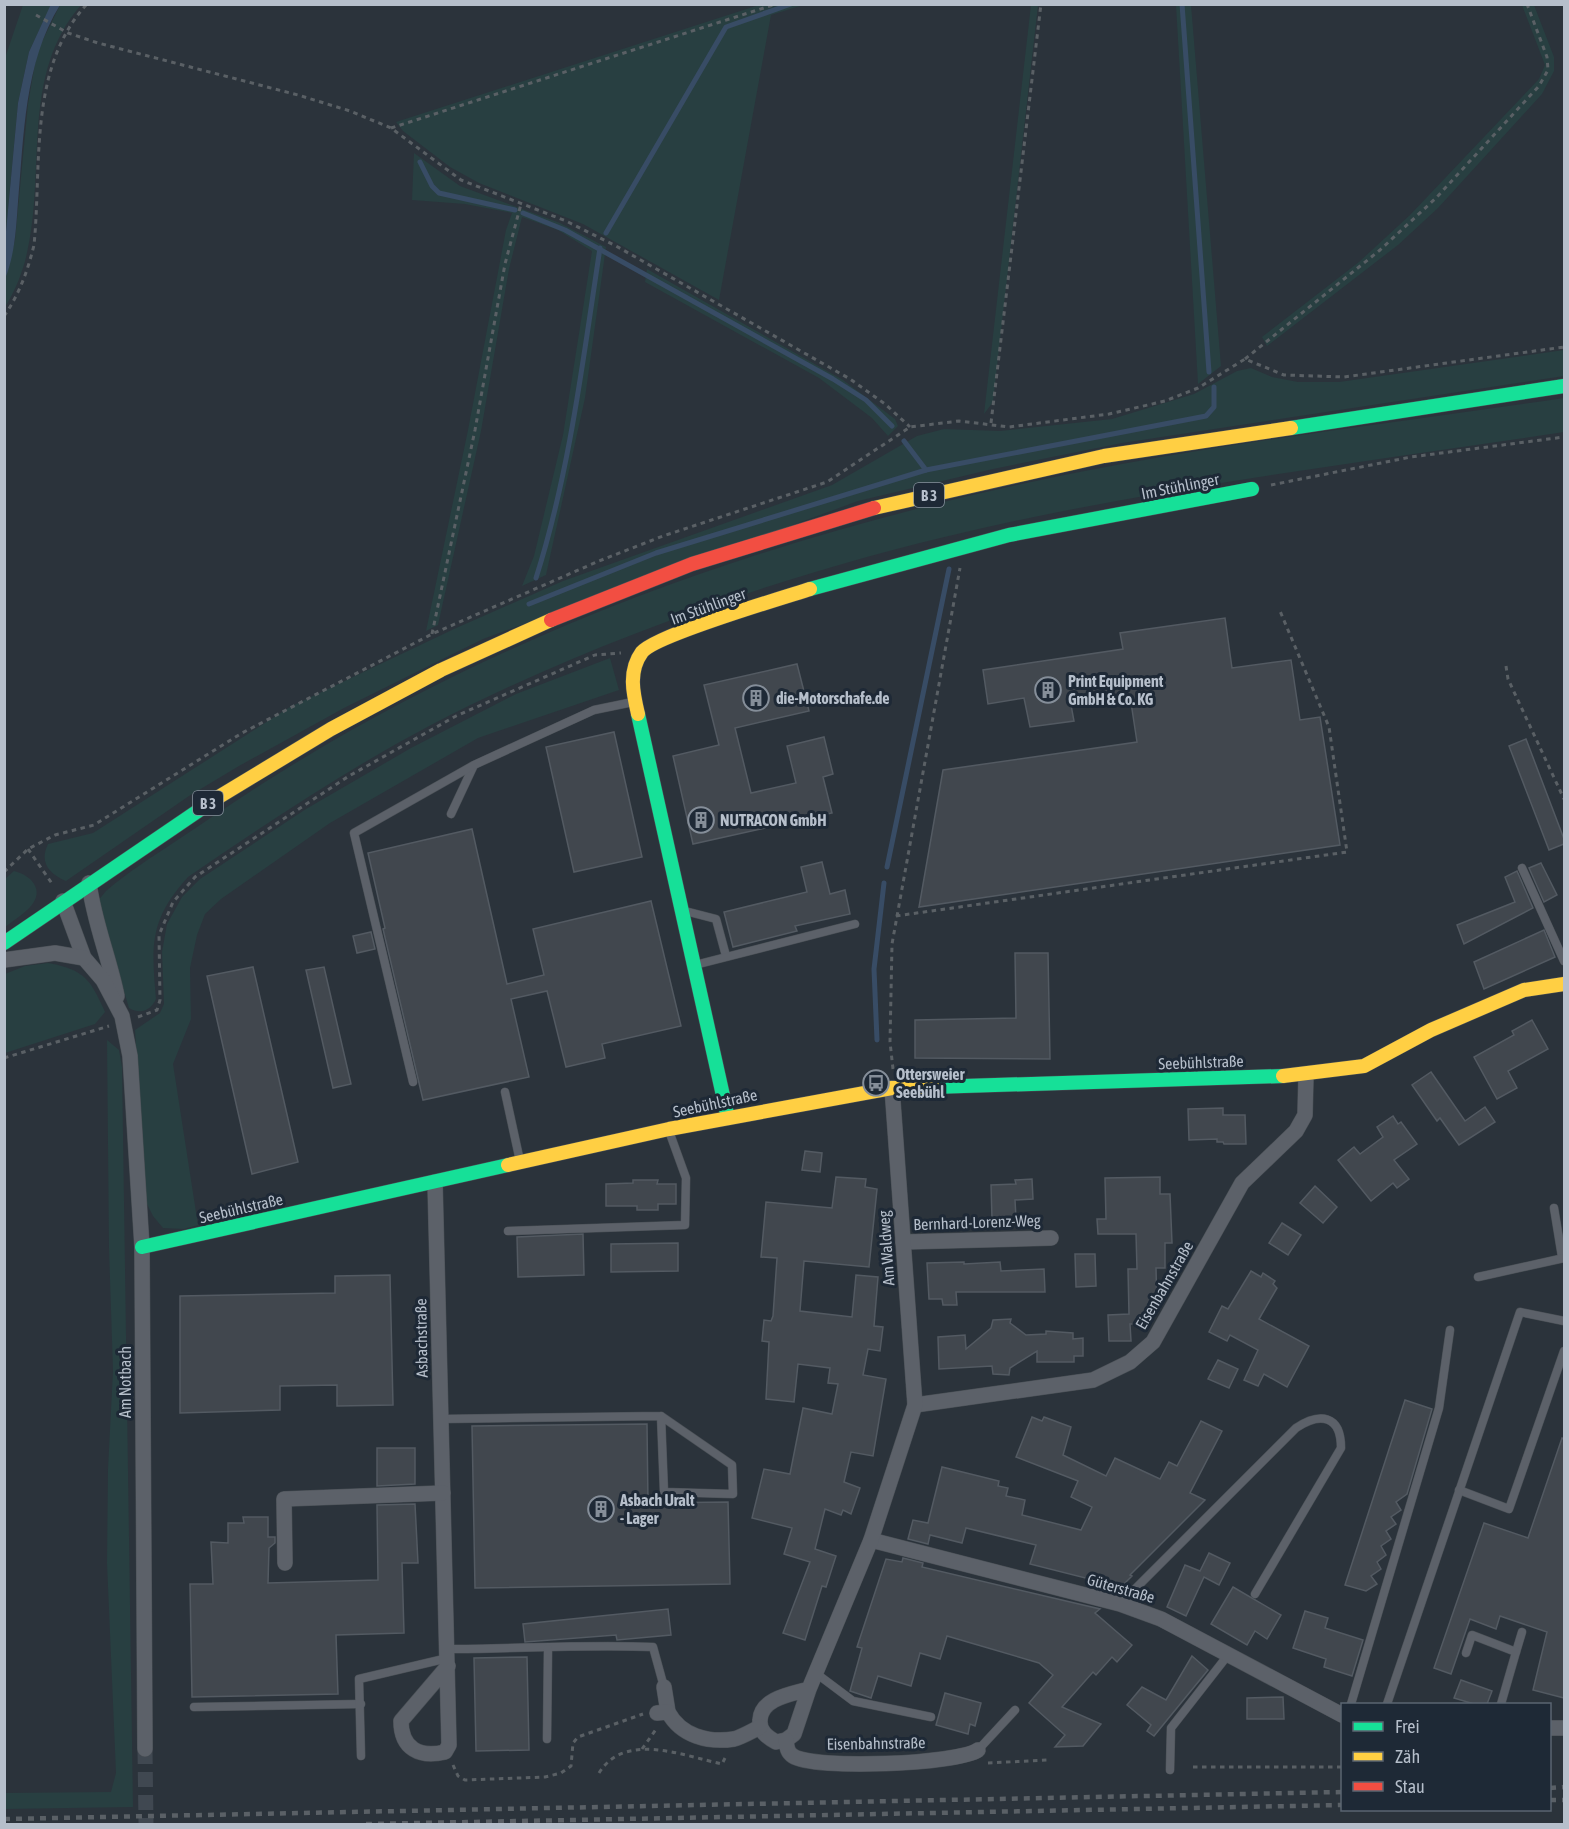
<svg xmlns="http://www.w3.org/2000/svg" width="1569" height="1829" viewBox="0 0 1569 1829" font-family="'Asap Condensed',sans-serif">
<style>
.green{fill:#283f41}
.water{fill:#384c65}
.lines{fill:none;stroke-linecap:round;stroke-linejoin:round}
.stream{stroke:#384c65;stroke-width:5}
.building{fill:#41474e;stroke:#535a62;stroke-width:1.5}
.street-tunnel{stroke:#404851;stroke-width:15;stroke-dasharray:15 8;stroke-linecap:butt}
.lane-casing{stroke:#494f55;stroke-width:9}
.street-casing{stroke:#494f55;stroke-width:16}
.fast-casing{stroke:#494f55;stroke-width:15}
.slow-casing{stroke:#494f55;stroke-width:15}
.jam-casing{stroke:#494f55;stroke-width:15}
.path{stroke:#5a6065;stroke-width:3;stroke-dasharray:4.5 4.5;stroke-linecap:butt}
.lane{stroke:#5c6169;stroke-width:8}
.street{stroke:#5c6169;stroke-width:15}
.fast{stroke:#16e098;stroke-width:14}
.slow{stroke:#ffcf43;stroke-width:14}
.jam{stroke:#f24e42;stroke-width:14}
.rail{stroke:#5a6066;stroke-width:4.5;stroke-dasharray:6 6;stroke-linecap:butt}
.labels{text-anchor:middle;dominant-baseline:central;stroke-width:6;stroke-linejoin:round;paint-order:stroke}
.shield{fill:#1e2936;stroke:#88929e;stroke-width:1.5}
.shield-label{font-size:15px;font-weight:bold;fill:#b6bfcb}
.street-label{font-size:16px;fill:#b6bfcb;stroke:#1e2936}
.poi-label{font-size:16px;font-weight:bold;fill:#b6bfcb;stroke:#1e2936;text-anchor:start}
</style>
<rect width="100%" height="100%" fill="#2b333b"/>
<!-- green -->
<g class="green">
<path d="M23 5H51L29 52 18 103 5 242V58Z"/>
<path d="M60 5H81C6 91 63 216 5 307V279L15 240 28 104 37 52Z"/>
<path d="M759 5H803L771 15 719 300 583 224 479 183 450 167 403 131 396 122Z"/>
<path d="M1031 5H1038L993 402 984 414Z"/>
<path d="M1176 5H1191L1221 366 1198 384Z"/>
<path d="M1522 5H1534L1554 57V71L1542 94 1438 208 1398 245 1267 346 1262 337 1359 262 1410 215 1539 79 1545 65Z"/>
<path d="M414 153 460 186 560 223 606 247 585 398 546 575 522 586 534 556 563 435 592 251 558 230 522 217 509 269 481 431 438 625 426 631 468 430 506 230 512 213 465 204 412 200Z"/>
<path d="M647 269 843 380 895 419 898 426 888 436 872 418 819 378 645 282Z"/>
<path d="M1564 350V376L1122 443 993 469 858 501 483 639 344 708 239 766 189 796 66 881C49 874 39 862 48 844L93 833 290 707 454 629 563 581 832 485 917 436 944 429 1000 431 1112 419 1194 394 1237 371 1251 368 1272 377 1298 382H1339Z"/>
<path d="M1564 398V432C1366 462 1165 486 970 531 791 572 594 640 431 725 346 770 267 823 188 877 150 919 151 944 156 999 151 1010 141 1015 129 1008L97 902 106 891C128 872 152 857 176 841 211 818 245 794 281 772 547 606 853 510 1161 457 1295 434 1430 418 1564 398Z"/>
<path d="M610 658 619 690 478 738 330 823 221 899 205 914 197 935 190 968 191 1019 173 1064 198 1225 184 1229 163 1228 153 1216 145 1200 135 1030 160 1013 164 1004 162 952 167 924 182 897 200 879 306 809 411 748 516 694Z"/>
<path d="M14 871C31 875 45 890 31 906 24 914 13 921 5 927V879Z"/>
<path d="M48 963C85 970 90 979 105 1012L95 1024 5 1053V974L25 966Z"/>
<path d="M107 1040 119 1050 122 1067 133 1807 5 1809V1793L111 1792 116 1773 107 1563 108 1469 113 1371 109 1248Z"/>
</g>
<!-- water -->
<path class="water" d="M51 4 60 5C24 63 24 136 18 202 16 229 15 254 5 279V242L18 103 29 52Z"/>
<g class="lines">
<!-- stream -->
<g class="stream">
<path d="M1182 4 1209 372"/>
<path d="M420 162 432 186 439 193 515 210"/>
<path d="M523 213 565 230 833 379 866 400 892 426"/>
<path d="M606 233 726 27 791 4"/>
<path d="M904 441 926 470"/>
<path d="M536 578C570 471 583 359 600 248"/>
<path d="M529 604 656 553 926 470 1206 416 1214 407V387"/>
<path d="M887 867 949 569"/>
<path d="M877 1040 874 969 884 883"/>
</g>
</g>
<!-- building -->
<g class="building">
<path d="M1225 618 1232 668 1291 660 1300 720 1320 717 1340 845 919 907 943 770 1137 742 1130 696 1071 705 1074 721 1030 727 1024 698 988 704 983 670 1123 649 1120 633Z"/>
<path d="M797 664 809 711 735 728 751 793 796 783 787 746 824 737 833 774 823 777 832 813 693 844 673 756 719 745 704 685Z"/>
<path d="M614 732 642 857 574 872 546 747Z"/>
<path d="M1526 739 1564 839V844L1549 850 1509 746Z"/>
<path d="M472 829 507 984 544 975 533 929 651 901 681 1026 602 1044 605 1058 566 1067 547 991 511 999 529 1077 423 1100 383 929 385 928 368 853Z"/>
<path d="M822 862 830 894 845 890 850 914 795 926 797 931 733 947 724 912 807 892 801 867Z"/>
<path d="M1541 863 1557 895 1544 902 1529 868Z"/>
<path d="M1517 871 1533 908 1464 944 1457 925 1515 902 1505 877Z"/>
<path d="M1544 930 1555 957 1484 989 1474 962Z"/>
<path d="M371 932 375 949 357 953 353 936Z"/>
<path d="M1015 953H1048L1050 1059 915 1058V1020L1016 1018Z"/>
<path d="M253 967 298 1162 252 1174 207 976Z"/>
<path d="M324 967 351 1084 333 1088 306 970Z"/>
<path d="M1532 1020 1548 1049 1508 1071 1517 1088 1497 1099 1474 1057 1514 1035 1512 1031Z"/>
<path d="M1431 1072 1465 1121 1485 1107 1495 1122 1459 1145 1440 1118 1437 1121 1412 1085Z"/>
<path d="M1223 1108V1115H1245L1246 1144H1224L1223 1142H1217V1139L1189 1140 1188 1109Z"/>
<path d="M1393 1116 1398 1124 1401 1122 1417 1144 1394 1160 1409 1179 1397 1188 1393 1183 1371 1201 1338 1160 1354 1147 1360 1154 1383 1137 1377 1127Z"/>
<path d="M805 1151 822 1153 820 1172 802 1170Z"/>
<path d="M836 1177 866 1179 865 1187 877 1189 869 1267 804 1261 800 1311 852 1317 856 1275 878 1277 874 1326 883 1327 880 1351 868 1349 863 1375 886 1379 873 1456 851 1452 844 1482 860 1488 851 1514 843 1510 841 1515 825 1509 815 1549 836 1556 826 1587 822 1586 805 1640 783 1633 810 1562 784 1554 792 1528 752 1518 764 1469 790 1474 803 1408 832 1414 838 1384 828 1383 830 1368 798 1364 794 1402 766 1399 769 1342 762 1341 764 1320 771 1321 773 1316 777 1258 761 1257 766 1202 832 1208Z"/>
<path d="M1160 1177V1194H1170L1172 1243H1165V1268H1156L1157 1308 1149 1324H1130L1131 1341H1109L1108 1315 1129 1314 1128 1269H1137L1136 1234H1098L1097 1219H1106L1105 1178Z"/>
<path d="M1032 1179 1033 1199 1015 1200 1016 1218 992 1219 991 1185 1016 1184 1015 1180Z"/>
<path d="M633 1180H658L657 1184H676V1204H658V1210H637V1206H606V1184L633 1183Z"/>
<path d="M1315 1186 1337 1207 1323 1223 1300 1203Z"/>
<path d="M1282 1223 1301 1235 1288 1255 1269 1243Z"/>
<path d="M583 1234 584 1275 518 1277 517 1237Z"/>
<path d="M678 1243V1271L611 1272V1244Z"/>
<path d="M1075 1254H1095L1096 1286 1076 1287Z"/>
<path d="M964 1262V1264L1000 1262 1001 1271 1044 1269 1045 1292H956L957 1305H943L942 1299H929L927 1263Z"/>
<path d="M1251 1271 1261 1277 1263 1273 1275 1281 1273 1284 1277 1288 1259 1319 1309 1346 1287 1387 1264 1374 1258 1386 1244 1380 1258 1350 1230 1335 1227 1341 1209 1332 1222 1306 1228 1309Z"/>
<path d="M390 1275 393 1405 337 1406V1385L280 1386V1410L180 1413V1296L335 1293V1276Z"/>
<path d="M1011 1319 1010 1323 1026 1335 1046 1334V1331L1073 1333V1339L1083 1338V1356H1074V1362H1037V1351L1010 1368 1009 1375 993 1374 992 1366 939 1369 938 1337 965 1335 966 1349 991 1328 993 1320Z"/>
<path d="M1218 1360 1238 1369 1229 1388 1208 1379Z"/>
<path d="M1405 1400 1432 1409 1407 1494 1396 1502 1401 1510 1391 1517 1396 1524 1386 1531 1391 1539 1381 1546 1386 1555 1377 1562 1381 1569 1371 1576 1377 1584 1366 1591 1345 1585Z"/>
<path d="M1032 1417 1042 1421 1044 1417 1071 1427 1063 1455 1106 1476 1115 1458 1160 1479 1169 1462 1177 1466 1201 1421 1222 1431 1190 1493 1205 1500 1130 1575 1132 1576 1121 1587 1030 1564 1036 1545 966 1528 962 1543 930 1535 928 1544 908 1539 913 1520 928 1523 942 1467 999 1481 998 1486 1008 1488 1006 1496 1025 1500 1022 1515 1081 1530 1092 1507 1071 1497 1078 1481 1016 1457Z"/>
<path d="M647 1424 648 1503 728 1502 730 1584 475 1588 472 1426Z"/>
<path d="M1562 1438 1564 1439V1698L1533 1690 1547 1632 1500 1616 1496 1629 1470 1619 1451 1674 1434 1668 1484 1523 1528 1538Z"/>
<path d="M377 1448H415V1484L377 1486Z"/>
<path d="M415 1504 418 1563H402L404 1633 336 1635 338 1694 192 1697 190 1584H213L211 1542 228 1543V1523H244L243 1517H268V1537H275V1543L269 1548 268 1583 378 1580 377 1505Z"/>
<path d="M1209 1553 1230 1563 1219 1585 1204 1577 1186 1616 1167 1607 1185 1565 1200 1571Z"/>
<path d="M903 1558 923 1563 922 1567 1100 1609 1095 1613 1132 1645 1117 1662 1112 1657 1096 1675 1093 1672 1062 1707 1101 1724 1083 1746 1055 1747 1065 1735 1029 1703 1053 1675 1039 1663 947 1636 940 1659 920 1653 911 1686 878 1676 871 1698 850 1691 862 1648 857 1647 886 1559 902 1562Z"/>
<path d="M1233 1587 1281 1615 1267 1639 1255 1631 1247 1645 1211 1624Z"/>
<path d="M668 1609 671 1635 617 1640 616 1635 525 1642 523 1624Z"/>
<path d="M1305 1611 1328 1618 1325 1628 1363 1640 1352 1676 1324 1667 1326 1659 1293 1648Z"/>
<path d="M1192 1656 1208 1670 1154 1736 1147 1731 1151 1725 1127 1705 1142 1687 1166 1700Z"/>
<path d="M527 1657 529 1750 476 1751 474 1658Z"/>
<path d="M1461 1680 1492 1691 1487 1704H1474L1454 1698Z"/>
<path d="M945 1693 981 1703 975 1726 970 1724 968 1734 936 1725Z"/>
<path d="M1283 1697 1284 1719H1247V1698Z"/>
</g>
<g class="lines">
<!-- street-tunnel -->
<path class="street-tunnel" d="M145 1749 146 1824"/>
<!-- lane casing -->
<g class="lane-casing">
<g id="lane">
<path d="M451 814 473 767"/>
<path d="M1522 868 1564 961"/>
<path d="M685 911 716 919 726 956"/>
<path d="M695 965 855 924"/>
<path d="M413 1082 354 833 474 765 594 710 633 702"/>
<path d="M505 1092 520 1161"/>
<path d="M1554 1208 1562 1257"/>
<path d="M508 1231 685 1225 686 1178 669 1131"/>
<path d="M1478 1277 1564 1258"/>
<path d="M441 1419 661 1416 732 1465 733 1494 664 1492 661 1416"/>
<path d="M1459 1490 1509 1509 1564 1351"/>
<path d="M1120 1604 1296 1428C1320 1412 1341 1415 1341 1448L1255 1594"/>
<path d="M447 1649C516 1649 584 1644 653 1647L664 1687"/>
<path d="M1516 1652 1522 1632"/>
<path d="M1466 1653 1472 1635 1516 1652 1501 1704"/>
<path d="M817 1674 853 1701 931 1717"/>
<path d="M1351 1704 1439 1408 1450 1330"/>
<path d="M1387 1704 1520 1312 1564 1321"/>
<path d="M194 1707 361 1704"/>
<path d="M547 1739 548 1649"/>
<path d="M978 1750 1015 1710"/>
<path d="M361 1756 359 1679 448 1658"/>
<path d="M1170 1770 1171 1728 1228 1655"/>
</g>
</g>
<!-- street casing -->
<g class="street-casing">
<g id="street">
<path d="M89 883C94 922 109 957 117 996"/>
<path d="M63 901 84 958 103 980 122 1016 130 1056 142 1247 145 1749"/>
<path d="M4 960 55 953 84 958"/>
<path d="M435 1182 449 1745 445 1752C420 1758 401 1749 401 1721L448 1666"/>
<path d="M903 1242 1051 1238"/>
<path d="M915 1405 1093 1380 1130 1362 1153 1342 1242 1183 1296 1131 1305 1115 1306 1075"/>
<path d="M871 1540 1120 1604 1161 1619 1342 1715"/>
<path d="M285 1563 284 1499 443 1493"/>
<path d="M664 1687 668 1712"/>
<path d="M809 1689C792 1694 761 1698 760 1720 759 1731 767 1737 776 1742L786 1740 794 1734 809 1689 871 1540 915 1405 892 1088"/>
<path d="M657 1713 668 1712C681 1736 708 1743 734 1739 742 1737 752 1731 760 1727"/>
<path d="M1550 1728H1564"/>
<path d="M786 1740C787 1747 787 1752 793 1756 814 1770 958 1764 978 1750"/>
</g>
</g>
<!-- fast casing -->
<g class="fast-casing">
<g id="fast">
<path d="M1291 428 1564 386"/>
<path d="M810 589 1009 535 1252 489"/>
<path d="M638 714 728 1118"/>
<path d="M4 943 217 798"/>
<path d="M933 1087 1283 1076"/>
<path d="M142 1247 508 1165"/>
</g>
</g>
<!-- slow casing -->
<g class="slow-casing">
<g id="slow">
<path d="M874 508 1104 456 1291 428"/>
<path d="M638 714C633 693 628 671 642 652 656 635 782 598 810 589"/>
<path d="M217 798 331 729 441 670 551 620"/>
<path d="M1283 1076 1364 1066 1431 1030 1524 990 1564 984"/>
<path d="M508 1165 669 1129 892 1088 933 1087"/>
</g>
</g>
<!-- jam casing -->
<g class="jam-casing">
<path id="jam" d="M551 620 692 564 874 508"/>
</g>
<!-- path -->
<g class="path">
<path d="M36 15 68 33 98 43 298 95 350 111 391 128 461 180 566 221 616 246 850 379 885 404 910 427"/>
<path d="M391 128 776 4"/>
<path d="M4 316C19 295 28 270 34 245 42 166 28 68 87 4"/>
<path d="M1245 359 1380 250 1436 198 1539 86 1548 70 1547 57 1527 4"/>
<path d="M991 423 1041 4"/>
<path d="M1271 485 1411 457 1564 437"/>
<path d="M432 634 475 430 505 264 521 204"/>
<path d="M1506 666 1508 679 1564 799"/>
<path d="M28 849 53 885"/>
<path d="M4 872 28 849 55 835 94 825 242 733 432 634 599 561 663 536 827 482 910 427 959 421 1009 427 1109 414 1165 401 1198 388 1245 359 1284 375 1344 377 1564 347"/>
<path d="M896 916 1347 852 1329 727 1280 611"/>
<path d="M138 1017 157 1010 160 1000 159 935 173 902 195 877 349 776 456 716 595 655 621 653"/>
<path d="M4 1058 109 1026"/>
<path d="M893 1069 890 1042 892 944 960 568"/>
<path d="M642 1749 657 1728"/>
<path d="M988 1763 1048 1760"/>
<path d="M453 1765 458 1776 465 1780 545 1777 561 1773 571 1766 573 1743 578 1737 643 1714"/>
<path d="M1193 1767H1342"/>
<path d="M599 1773C625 1731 684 1756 722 1764L726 1756"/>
</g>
<!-- lane -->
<use href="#lane" class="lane"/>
<!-- street -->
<use href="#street" class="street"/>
<!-- fast -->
<use href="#fast" class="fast"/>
<!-- slow -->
<use href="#slow" class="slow"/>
<!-- jam -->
<use href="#jam" class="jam"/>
<!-- rail -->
<g class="rail">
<path d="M1550 1788 1564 1787"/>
<path d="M1550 1800H1564"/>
<path d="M4 1819 1342 1792"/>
<path d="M366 1824 1342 1805"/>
</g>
</g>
<!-- icons -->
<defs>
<g id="building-ring" transform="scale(1.35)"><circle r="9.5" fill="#1e2936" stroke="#858e99" stroke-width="1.5"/><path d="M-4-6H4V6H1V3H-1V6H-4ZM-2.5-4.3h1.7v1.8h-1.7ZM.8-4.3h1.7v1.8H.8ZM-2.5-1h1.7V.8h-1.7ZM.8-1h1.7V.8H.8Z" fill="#858e99"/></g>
<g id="bus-ring" transform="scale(1.35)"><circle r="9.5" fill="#1e2936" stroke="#858e99" stroke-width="1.5"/><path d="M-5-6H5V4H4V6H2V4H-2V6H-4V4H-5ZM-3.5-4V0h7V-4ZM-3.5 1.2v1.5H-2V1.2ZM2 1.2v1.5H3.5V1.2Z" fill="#858e99"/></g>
</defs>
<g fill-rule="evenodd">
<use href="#building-ring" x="1048" y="690"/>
<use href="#building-ring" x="756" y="698"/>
<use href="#building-ring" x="701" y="820"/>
<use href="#bus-ring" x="876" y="1083"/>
<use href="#building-ring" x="601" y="1509"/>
</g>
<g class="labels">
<!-- shield labels -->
<g class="shield">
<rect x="914" y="483" width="30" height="24" rx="4.5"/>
<rect x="193" y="791" width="30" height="24" rx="4.5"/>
</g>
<g class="shield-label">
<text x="929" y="495">B 3</text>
<text x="208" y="803">B 3</text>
</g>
<!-- street labels -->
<g class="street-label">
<text transform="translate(1180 486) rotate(-11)">Im Stühlinger</text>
<text transform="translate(708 606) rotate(-20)">Im Stühlinger</text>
<text transform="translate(1201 1062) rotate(-2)">Seebühlstraße</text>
<text transform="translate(715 1103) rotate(-12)">Seebühlstraße</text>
<text transform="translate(241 1208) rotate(-13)">Seebühlstraße</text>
<text transform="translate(977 1222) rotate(-2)">Bernhard-Lorenz-Weg</text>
<text transform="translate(886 1248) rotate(-94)">Am Waldweg</text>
<text transform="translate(1164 1285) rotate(-60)">Eisenbahnstraße</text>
<text transform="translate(421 1338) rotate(-91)">Asbachstraße</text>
<text transform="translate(125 1382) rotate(-90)">Am Notbach</text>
<text transform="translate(1121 1588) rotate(16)">Güterstraße</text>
<text transform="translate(876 1743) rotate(-1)">Eisenbahnstraße</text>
</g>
<!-- poi labels -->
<g class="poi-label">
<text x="1068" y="681">Print Equipment<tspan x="1068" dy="18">GmbH &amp; Co. KG</tspan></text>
<text x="776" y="698">die-Motorschafe.de</text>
<text x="720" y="820">NUTRACON GmbH</text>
<text x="896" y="1074">Ottersweier<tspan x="896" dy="18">Seebühl</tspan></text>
<text x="620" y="1500">Asbach Uralt<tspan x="620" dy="18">- Lager</tspan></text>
</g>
</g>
<!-- border -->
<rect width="1569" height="1829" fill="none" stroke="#b6bfcb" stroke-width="12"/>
<!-- legend -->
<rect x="1341" y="1703" width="210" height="108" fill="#1e2936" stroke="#5b6572" stroke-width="1.5"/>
<rect x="1353" y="1722" width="30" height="9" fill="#16e098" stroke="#5b6572" stroke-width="1.5"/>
<text x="1395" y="1733" font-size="18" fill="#b6bfcb">Frei</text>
<rect x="1353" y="1752" width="30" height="9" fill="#ffcf43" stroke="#5b6572" stroke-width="1.5"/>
<text x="1395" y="1763" font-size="18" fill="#b6bfcb">Zäh</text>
<rect x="1353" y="1782" width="30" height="9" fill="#f24e42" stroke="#5b6572" stroke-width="1.5"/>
<text x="1395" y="1793" font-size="18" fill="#b6bfcb">Stau</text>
</svg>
